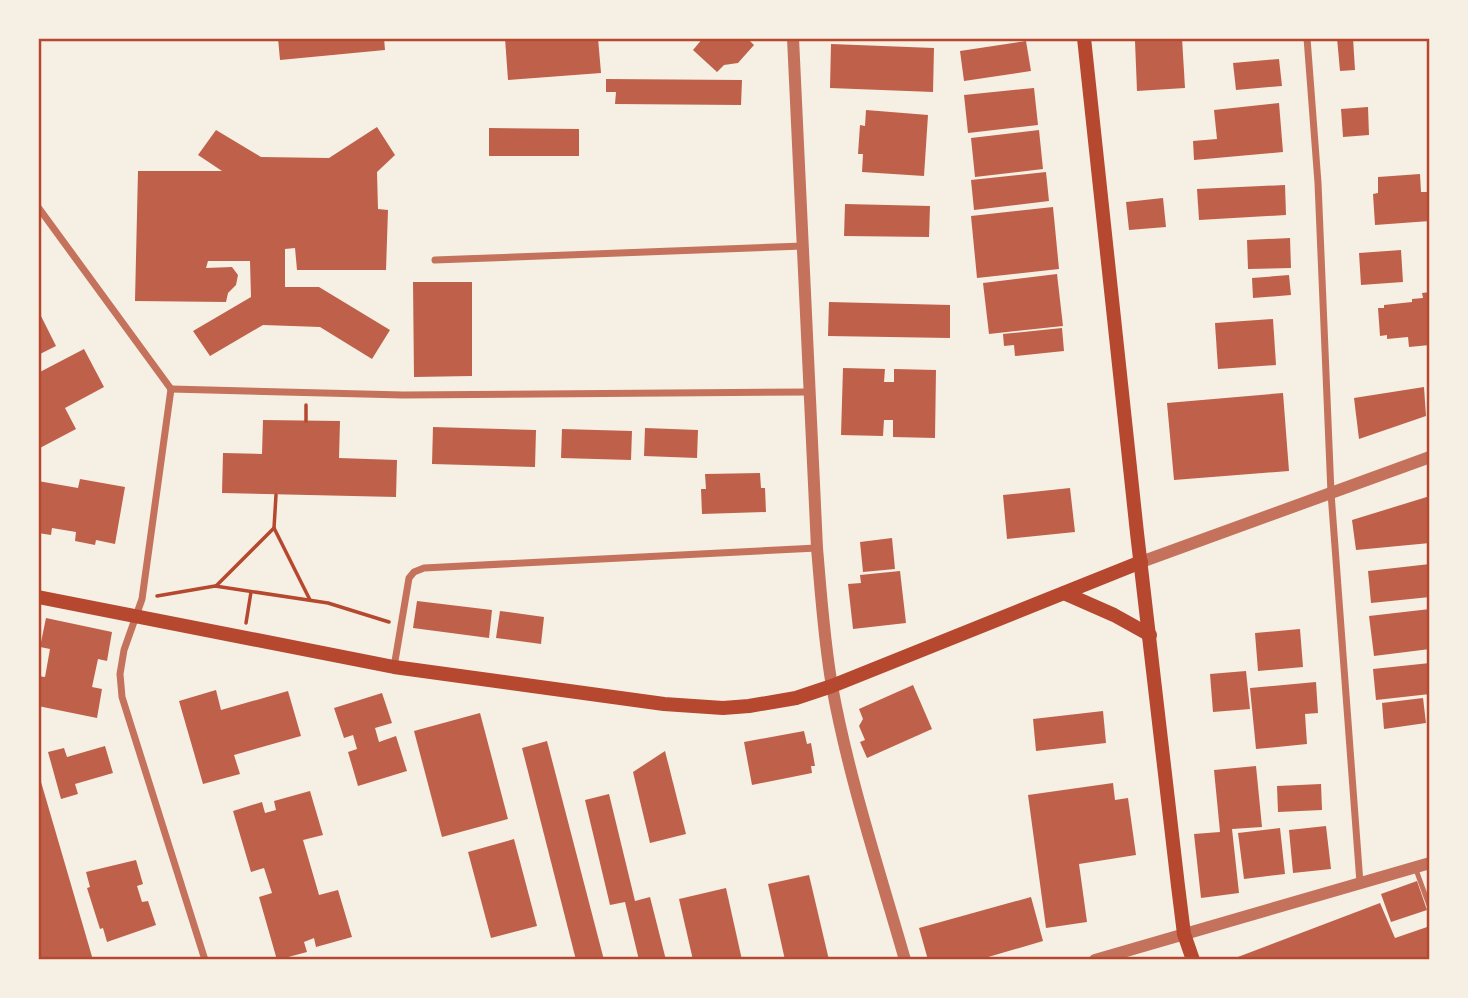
<svg xmlns="http://www.w3.org/2000/svg" width="1468" height="998" viewBox="0 0 1468 998" font-family="'Fira Sans',sans-serif">
<style>
.building{fill:#bf614a}
.lines{fill:none;stroke-linecap:round;stroke-linejoin:round}
.path{stroke:#b5482f;stroke-width:3.5}
.service{stroke:#c5725c;stroke-width:5}
.minor{stroke:#c5725c;stroke-width:7}
.tertiary{stroke:#c5725c;stroke-width:12}
.secondary{stroke:#b5482f;stroke-width:14}
.neatline{fill:none;stroke:#b5482f;stroke-width:2.5}
</style>
<rect width="100%" height="100%" fill="#f6efe4"/>
<!-- building -->
<g class="building">
<path d="M278 38H384L385 50 280 60Z"/>
<path d="M505 38H598L601 73 508 80Z"/>
<path d="M703 38H747L754 45 738 63 724 65 717 72 693 50Z"/>
<path d="M1171 38H1182L1185 88 1137 91 1135 41Z"/>
<path d="M1337 38H1353L1355 70 1340 71Z"/>
<path d="M1026 41 1031 71 964 81 960 51Z"/>
<path d="M831 44 934 48 933 92 830 88Z"/>
<path d="M1279 59 1282 86 1236 90 1233 63Z"/>
<path d="M606 79 742 80 741 105 615 104 616 92H606Z"/>
<path d="M1034 88 1038 125 968 133 964 95Z"/>
<path d="M1279 103 1283 152 1194 160 1193 141 1217 139 1214 110Z"/>
<path d="M1368 107 1369 135 1343 137 1341 109Z"/>
<path d="M866 110 928 115 924 176 862 172 863 154H858L860 125 865 126Z"/>
<path d="M377 127 395 155 377 172 378 209 388 210 386 270H297L295 248 285 249V287H319L390 330 372 359 320 327 263 325 210 356 193 331 251 297 250 261H208L206 268 232 267 238 275 236 285 228 293 226 302 135 301 138 171H222L198 155 216 130 261 157 329 158Z"/>
<path d="M489 128 579 129V156H489Z"/>
<path d="M1039 130 1043 169 975 177 971 138Z"/>
<path d="M1046 172 1049 201 974 210 971 180Z"/>
<path d="M1420 174 1421 192H1430V221L1375 225 1373 194 1378 193V177Z"/>
<path d="M1285 185 1286 215 1199 220 1197 189Z"/>
<path d="M1163 198 1166 227 1129 230 1126 202Z"/>
<path d="M845 204 930 206 929 237 844 236Z"/>
<path d="M1053 207 1059 269 977 278 971 216Z"/>
<path d="M1290 238 1291 268 1248 269 1247 240Z"/>
<path d="M1401 250 1403 282 1361 285 1359 253Z"/>
<path d="M1057 274 1063 326 989 334 983 283Z"/>
<path d="M1289 275 1291 295 1253 298 1252 278Z"/>
<path d="M413 282H472V376L414 377Z"/>
<path d="M1430 292V345L1409 347 1408 337 1387 339V335L1380 336 1378 308H1384V305L1412 302V299L1423 298 1422 293Z"/>
<path d="M829 302 950 305V338L828 336Z"/>
<path d="M38 310 56 346 38 355Z"/>
<path d="M1273 319 1276 365 1218 369 1215 323Z"/>
<path d="M1062 328 1064 351 1015 356 1014 345 1004 346 1003 334Z"/>
<path d="M84 349 104 387 65 408 76 429 38 449V373Z"/>
<path d="M843 368 885 369 884 382H894V369L936 370 935 438 893 437V420H884L883 436 841 435Z"/>
<path d="M1424 387 1426 416 1359 439 1354 398Z"/>
<path d="M1283 393 1289 471 1174 480 1167 403Z"/>
<path d="M263 420 340 421 339 458 397 460 396 497 222 493 223 453 262 454Z"/>
<path d="M433 427 536 430 535 467 432 464Z"/>
<path d="M645 428 698 430 697 458 644 456Z"/>
<path d="M562 429 632 431 631 460 561 458Z"/>
<path d="M760 473 761 488H765L766 512 702 514 701 489H706L705 474Z"/>
<path d="M80 479 125 487 115 544 96 540 95 545 75 541 76 532 52 528 51 535 38 533V481L78 488Z"/>
<path d="M1070 488 1075 532 1007 539 1003 495Z"/>
<path d="M1430 496V543L1356 550 1352 520Z"/>
<path d="M892 538 895 569 863 572 860 542Z"/>
<path d="M1430 564V597L1371 603 1368 571Z"/>
<path d="M900 571 906 623 853 629 848 584 861 583 860 575Z"/>
<path d="M417 601 492 610 489 638 413 628Z"/>
<path d="M1430 609V649L1374 656 1369 616Z"/>
<path d="M500 611 544 617 541 644 496 638Z"/>
<path d="M46 618 112 632 107 661 98 659 92 687 102 689 97 718 38 706V676L45 677 50 649 40 647Z"/>
<path d="M1300 629 1303 667 1258 671 1255 633Z"/>
<path d="M1430 663V694L1376 700 1373 669Z"/>
<path d="M1246 671 1250 709 1213 712 1210 674Z"/>
<path d="M1316 682 1318 713 1305 714 1307 744 1256 749 1250 688Z"/>
<path d="M913 685 932 729 867 758 860 742 865 740 859 726 863 719 859 709Z"/>
<path d="M216 690 221 710 288 691 301 736 234 755 240 774 203 784 179 701Z"/>
<path d="M382 693 392 723 375 728 379 742 396 736 407 771 358 786 348 752 357 749 353 735 344 738 334 708Z"/>
<path d="M1423 698 1426 723 1384 729 1382 703Z"/>
<path d="M1103 711 1106 743 1036 751 1033 719Z"/>
<path d="M480 713 508 819 442 837 414 731Z"/>
<path d="M804 731 807 744 811 743 815 766H811L812 773 752 785 744 742Z"/>
<path d="M547 741 604 960H576L522 748Z"/>
<path d="M105 746 113 773 75 784 78 794 61 799 48 752 64 748 67 757Z"/>
<path d="M665 751 686 834 650 843 633 772Z"/>
<path d="M1256 766 1262 827 1232 829 1239 893 1201 898 1194 834 1220 832 1214 770Z"/>
<path d="M38 775H39L93 960H38Z"/>
<path d="M1113 783 1115 800 1128 798 1136 855 1079 864 1087 922 1046 928 1028 795Z"/>
<path d="M1321 784 1322 810 1278 812 1277 786Z"/>
<path d="M310 791 323 835 303 840 319 895 338 890 352 937 316 947 314 938 304 942 307 952 277 960 259 897 272 893 264 868 251 872 233 811 262 802 265 813 276 810 274 801Z"/>
<path d="M609 794 635 901 650 897 666 960H639L625 902 610 905 585 800Z"/>
<path d="M1326 826 1331 869 1293 873 1289 830Z"/>
<path d="M1280 828 1285 874 1244 879 1238 833Z"/>
<path d="M514 839 537 926 491 938 468 852Z"/>
<path d="M136 860 143 884 137 886 142 902 148 901 156 925 107 942 103 928 100 929 87 888 90 887 86 872Z"/>
<path d="M809 875 829 960H785L768 884Z"/>
<path d="M1417 881 1427 910 1391 922 1381 894Z"/>
<path d="M726 888 742 960H693L679 899Z"/>
<path d="M1031 897 1043 941 978 960H928L919 928Z"/>
<path d="M1380 903 1395 938 1430 926V960H1230Z"/>
</g>
<g class="lines">
<!-- path -->
<g class="path">
<path d="M306 421V405"/>
<path d="M276 495 274 528 310 600"/>
<path d="M216 586 274 528"/>
<path d="M157 596 215 586 328 603 389 622"/>
<path d="M246 623 251 592"/>
</g>
<!-- service -->
<path class="service" d="M1415 867 1430 908"/>
<!-- minor -->
<g class="minor">
<path d="M1307 38 1318 183 1331 493 1360 883"/>
<path d="M38 207 171 389"/>
<path d="M435 260 803 246"/>
<path d="M171 389 403 395 810 392"/>
<path d="M171 389 142 599 124 650 120 674 122 697 205 960"/>
<path d="M394 667 409 578 414 572 424 568 817 548"/>
</g>
<!-- tertiary -->
<g class="tertiary">
<path d="M793 38 817 548C821 594 824 641 832 686 849 779 879 869 905 960"/>
<path d="M1141 562 1430 457"/>
<path d="M1095 960 1430 863"/>
</g>
<!-- secondary -->
<g class="secondary">
<path d="M1084 38 1137 533 1178 886 1184 934 1193 960"/>
<path d="M1064 593 1114 615 1150 635"/>
<path d="M38 597 394 667 664 704 723 708 749 706 796 698 832 686 1141 562"/>
</g>
</g>
<!-- border -->
<rect width="1468" height="998" fill="none" stroke="#f6efe4" stroke-width="80"/>
<rect x="40" y="40" width="1388" height="918" class="neatline"/>
</svg>
